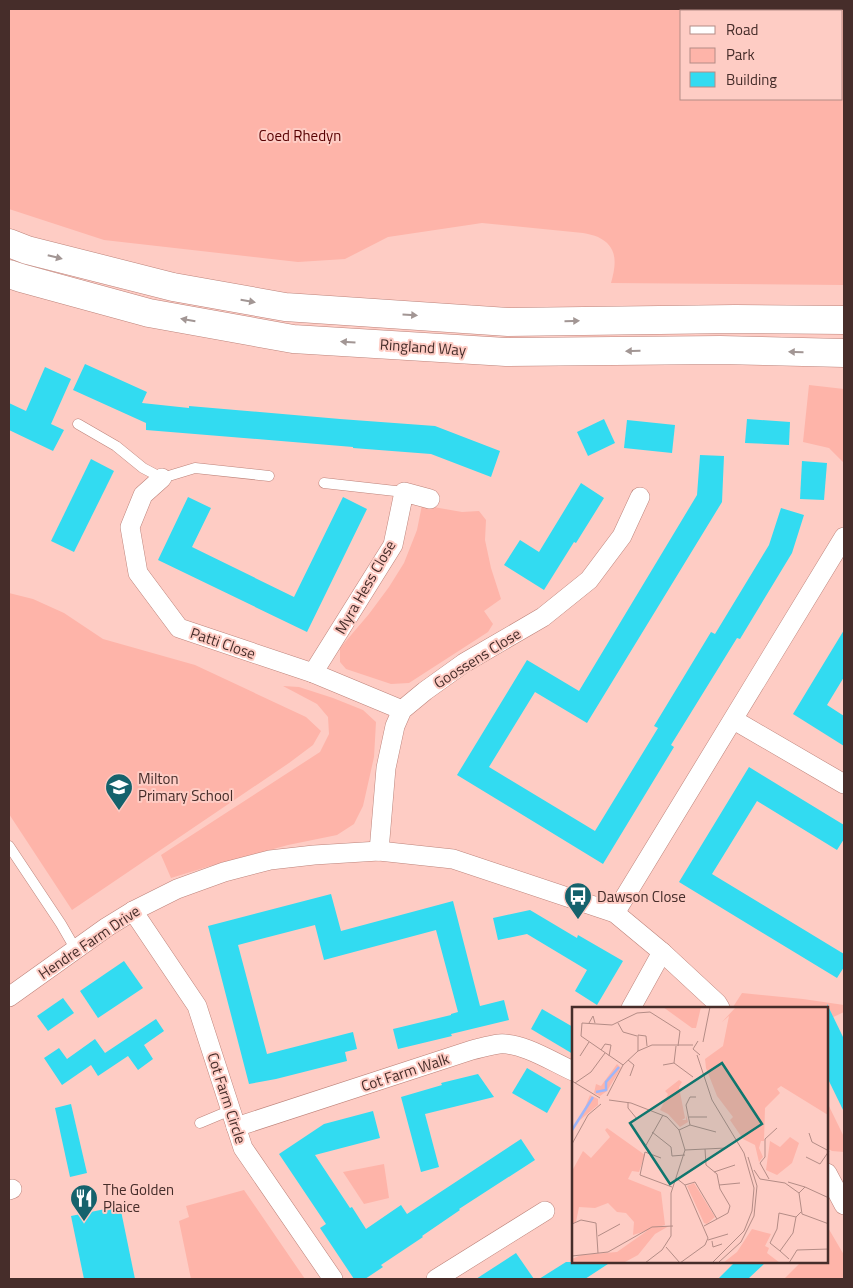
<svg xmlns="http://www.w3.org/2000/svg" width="853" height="1288" viewBox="0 0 853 1288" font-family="'Titillium Web',sans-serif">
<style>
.green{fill:#feb4a9;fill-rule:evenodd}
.building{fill:#32dbf1}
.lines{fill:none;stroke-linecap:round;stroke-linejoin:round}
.lane-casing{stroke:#bd837a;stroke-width:11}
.street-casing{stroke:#bd837a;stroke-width:20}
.primary-casing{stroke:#bd837a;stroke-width:29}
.lane{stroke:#fff;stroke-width:10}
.street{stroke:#fff;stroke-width:19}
.primary{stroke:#fff;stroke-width:28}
.oneway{fill:#a29694}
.labels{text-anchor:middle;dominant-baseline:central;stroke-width:4;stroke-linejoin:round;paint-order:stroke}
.park-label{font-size:15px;fill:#570102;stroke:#feccc4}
.street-label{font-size:15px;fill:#462d2a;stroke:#feccc4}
.poi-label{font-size:15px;fill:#462d2a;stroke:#feccc4;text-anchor:start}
.inset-river{fill:none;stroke:#9eb6f9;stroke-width:2.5}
.inset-road{fill:none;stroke:#b48c86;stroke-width:1}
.view{fill:#0f766e;fill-opacity:0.15;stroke:#0f766e;stroke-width:2.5}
.inset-edge{fill:none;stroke:#462d2a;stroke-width:2.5}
</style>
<rect width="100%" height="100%" fill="#feccc4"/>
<!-- green -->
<g class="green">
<path d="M9 9H844V285L611 283C616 265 619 247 598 237 594 235 588 234 583 233L482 223 388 237 345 259 298 262 104 240 9 209ZM842 11V99H682V11Z"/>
<path d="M809 385 844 389V463L829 448 803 442Z"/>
<path d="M422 505 462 512 479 511 486 520 485 540 491 568 501 599 484 611 493 624 488 632 409 683 391 684 346 669 340 662V648L369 614 389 587 404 563 417 530Z"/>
<path d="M9 593 33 599 64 613 103 639 195 665 306 717 321 731 313 745 289 763 72 910 9 814Z"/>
<path d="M283 686 299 687 333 698 363 710 376 722 374 757 363 806 354 824 337 835 288 845 210 866 171 878 161 855 320 752 329 734 328 717 317 704Z"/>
<path d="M742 993 803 999 844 1005V1012L827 1020V1008H734L733 1007Z"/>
<path d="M827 1102 844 1137V1152L832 1151 827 1148Z"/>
<path d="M384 1164 389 1198 364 1204 343 1172Z"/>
<path d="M244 1190 305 1279H191L179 1221 189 1217 186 1206Z"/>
<path d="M827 1226 844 1255V1279H784L799 1264 797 1262H827Z"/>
</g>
<!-- building -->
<g class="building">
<path d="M85 364 147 392 142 403 189 408V406L340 419 435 426 500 451 491 477 431 454 353 448V447L146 430V423L73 390Z"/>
<path d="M45 367 71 379 51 424 64 430 53 451 9 430V403L26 411Z"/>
<path d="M604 419 615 443 588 456 577 432Z"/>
<path d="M747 419 790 422 789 445 745 443Z"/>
<path d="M627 420 675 425 672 453 624 448Z"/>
<path d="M700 455 724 456 722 502 587 723 535 692 489 767 595 831 658 728 654 726 711 632 715 634 769 545 781 508 804 515 792 553 740 639 737 638 671 745 674 747 603 864 457 775 527 660 579 691 697 495Z"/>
<path d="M91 459 114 471 74 552 51 541Z"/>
<path d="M802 461 827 463 824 500 800 499Z"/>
<path d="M581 483 604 498 576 543 574 542 544 590 504 565 520 540 539 552Z"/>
<path d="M188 497 211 508 192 547 294 597 343 497 367 509 307 632 158 560Z"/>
<path d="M844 630V677L827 705 844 716V746L793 714Z"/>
<path d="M749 767 844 825V839L837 850 757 801 712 874 844 954V967L837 978 679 882Z"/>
<path d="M331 894 341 931 453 901 480 1006 504 1000 509 1020 451 1034 452 1036 398 1049 393 1029 451 1015V1014L458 1012 436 930 324 960 315 925 238 945 267 1054 353 1032 357 1049 345 1052 347 1061 276 1079 249 1084 208 926Z"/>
<path d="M530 910 577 938 578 935 623 961 597 1005 575 991 587 970 527 934 498 940 493 918Z"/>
<path d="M124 961 143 988 98 1018 80 991Z"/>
<path d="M63 998 74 1013 48 1031 37 1016Z"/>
<path d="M827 1004 844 1039V1112L827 1077Z"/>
<path d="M542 1009 573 1027V1054L531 1029Z"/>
<path d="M156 1019 164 1031 144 1045 153 1059 138 1070 128 1056 98 1076 91 1065 62 1085 44 1058 59 1048 67 1059 95 1039 105 1053Z"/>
<path d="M527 1068 561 1088 547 1113 512 1093Z"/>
<path d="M478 1074 494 1097 425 1114 439 1167 421 1172 401 1097 442 1085 441 1083Z"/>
<path d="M71 1104 87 1173 70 1177 55 1108Z"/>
<path d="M373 1111 380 1138 315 1155 350 1208 352 1207 366 1229 401 1205 407 1214 521 1139 535 1160 459 1209 460 1210 422 1236 423 1237 381 1265 383 1267 365 1279H354L320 1228 326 1224 279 1154 324 1124Z"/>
<path d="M120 1206 135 1279H84L71 1216Z"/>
<path d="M516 1253 534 1279H476Z"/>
<path d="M566 1262H611L585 1279H539Z"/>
<path d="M735 1262H766L748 1279H718Z"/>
</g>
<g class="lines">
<!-- lane casing -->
<g class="lane-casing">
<g id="lane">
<path d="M78 424 116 446 143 468 162 478 195 468 269 476"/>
<path d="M324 483 404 492"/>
<path d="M9 846 61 924 76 950"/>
<path d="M200 1123 231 1110"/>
</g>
</g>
<!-- street casing -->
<g class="street-casing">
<g id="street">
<path d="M162 478 143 495 130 527 138 573 179 628 313 673 402 710"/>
<path d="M313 673 393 545 404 492 430 499"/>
<path d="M734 720 844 784"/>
<path d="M379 851 386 768 395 726 402 710 425 691 464 663 543 617 589 580 622 536 640 497"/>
<path d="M133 911 197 1006 243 1148 333 1279"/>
<path d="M615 913 844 537"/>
<path d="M9 997 107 927 133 911 177 889 224 872 270 860 314 855 379 851 453 859 615 913 662 952 717 1003 720 1008"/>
<path d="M631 1008 662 952"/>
<path d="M236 1127 472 1050C481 1048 490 1045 499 1044 522 1042 553 1062 573 1071"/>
<path d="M827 1173 844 1205"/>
<path d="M9 1190 12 1189"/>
<path d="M436 1279 545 1211"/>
</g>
</g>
<!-- primary casing -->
<g class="primary-casing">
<g id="primary">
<path d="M9 243 27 250 173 287 285 307 508 322 735 319 844 320"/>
<path d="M9 274 21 278 149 313 293 339 506 352 720 350 844 353"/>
</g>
</g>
<!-- lane -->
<use href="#lane" class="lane"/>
<!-- street -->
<use href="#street" class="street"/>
<!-- primary -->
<use href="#primary" class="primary"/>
</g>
<!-- one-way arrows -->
<defs><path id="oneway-solid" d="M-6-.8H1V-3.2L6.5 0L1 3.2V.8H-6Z" transform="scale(1.25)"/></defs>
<g class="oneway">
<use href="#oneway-solid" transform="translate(55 257) rotate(14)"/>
<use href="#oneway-solid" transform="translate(248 301) rotate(10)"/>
<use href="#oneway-solid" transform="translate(410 315) rotate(4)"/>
<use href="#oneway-solid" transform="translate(188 320) rotate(-170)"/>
<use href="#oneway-solid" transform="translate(572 321) rotate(-1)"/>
<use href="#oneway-solid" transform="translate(348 342) rotate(-176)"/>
<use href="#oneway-solid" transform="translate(633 351) rotate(179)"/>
<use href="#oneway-solid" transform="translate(796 352) rotate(-179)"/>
</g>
<!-- icons -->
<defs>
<g id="school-pin" transform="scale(1.4375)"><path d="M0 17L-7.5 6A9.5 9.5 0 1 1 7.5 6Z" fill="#15626c" stroke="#feccc4"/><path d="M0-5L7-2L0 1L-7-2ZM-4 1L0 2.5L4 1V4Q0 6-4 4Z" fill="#fff"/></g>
<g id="bus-pin" transform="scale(1.4375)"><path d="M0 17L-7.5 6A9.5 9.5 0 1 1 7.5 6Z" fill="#15626c" stroke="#feccc4"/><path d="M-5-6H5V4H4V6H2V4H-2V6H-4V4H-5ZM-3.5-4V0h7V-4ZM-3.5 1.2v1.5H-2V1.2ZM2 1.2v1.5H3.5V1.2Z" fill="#fff"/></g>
<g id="restaurant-pin" transform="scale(1.4375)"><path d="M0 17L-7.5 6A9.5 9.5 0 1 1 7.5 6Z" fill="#15626c" stroke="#feccc4"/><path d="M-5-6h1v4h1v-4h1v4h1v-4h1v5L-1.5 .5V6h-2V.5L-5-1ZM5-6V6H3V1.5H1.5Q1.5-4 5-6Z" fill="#fff"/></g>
</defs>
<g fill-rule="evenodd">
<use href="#school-pin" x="119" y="787"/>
<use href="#bus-pin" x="578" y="896"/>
<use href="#restaurant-pin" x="84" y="1198"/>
</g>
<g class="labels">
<!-- park labels -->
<g class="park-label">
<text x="300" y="135">Coed Rhedyn</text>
</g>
<!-- street labels -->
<g class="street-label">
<text transform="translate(423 347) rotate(4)">Ringland Way</text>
<text transform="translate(365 587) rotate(-60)">Myra Hess Close</text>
<text transform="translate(223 643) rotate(19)">Patti Close</text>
<text transform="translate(477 658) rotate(-32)">Goossens Close</text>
<text transform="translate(89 942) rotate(-34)">Hendre Farm Drive</text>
<text transform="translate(405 1072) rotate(-18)">Cot Farm Walk</text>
<text transform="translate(227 1098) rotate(72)">Cot Farm Circle</text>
</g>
<!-- poi labels -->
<g class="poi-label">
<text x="138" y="778">Milton<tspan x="138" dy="17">Primary School</tspan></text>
<text x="597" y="896">Dawson Close</text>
<text x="103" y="1189">The Golden<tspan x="103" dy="17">Plaice</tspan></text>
</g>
</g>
<!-- overview -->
<g transform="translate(572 1007)">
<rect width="256" height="256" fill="#feccc4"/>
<path d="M91 0H129L124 21H120ZM164 0H256V108L209 79 205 82 208 86 193 101 192 134H189L187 141 191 150 187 155 183 138 171 132 158 113 161 110 145 89 134 61 133 52 151 39 157 9 150 15ZM45 57 49 61 35 84 28 89 22 86 24 77 29 79ZM107 73 110 75 107 80 113 111 110 113H114V108L116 115 108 120 96 107 88 103 96 87 93 84ZM18 88 26 92V98L8 113ZM35 121 73 148 67 165 60 164 56 172 89 185 93 218 61 228 62 215 54 206 45 205 36 196 23 201 7 200 4 215 0 217V164L11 144 19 151 38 130 33 123ZM218 130 227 136 220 156 205 168 194 163 198 134 208 140ZM122 176 143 210 135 217 132 216 115 179ZM97 219 83 227 66 248 53 255 0 256V252L9 248 45 245 79 221ZM180 222 199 227 193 239 197 241 195 246 208 256H151L165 245Z" fill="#feb4a9"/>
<path class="inset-river" d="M24 85 34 83V75L47 60M0 123 21 90"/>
<path class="inset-road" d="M17 16 21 9 23 16M46 16 51 25 65 29M126 34 121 42 128 48M131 35 138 0M29 43 33 37 39 38 37 49M66 44V28L74 29 75 39M125 48 140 93 172 146 182 181 180 204 172 224 140 256M8 49 17 35M56 53 62 58 58 69M102 56 121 70M51 58 9 29 10 16 40 18 65 6 78 5 108 24 106 39M91 58 102 56 104 39M0 74 28 91M3 76 19 65 33 46M35 89 51 58 66 44 80 38H121M37 93 59 96 95 110 107 123 113 143 99 186V229L90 243 73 256M56 95V101L65 112M117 110H135M118 118 114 98 118 90H124M107 123 118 118 144 125M80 125 99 140 100 149 113 148M0 137 16 108 29 97M73 140 91 108M133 142 134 158 145 167 148 182 158 199 156 206 145 212M113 143 154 141M234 150 248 157 257 144 240 135 237 126M89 151 73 145 68 168 100 180M182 163 188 172 213 176 227 186M142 165 163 158M104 171 113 178 136 231 133 238 108 256M197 172 188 156 193 150V132L205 121M216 175 233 180M113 178 123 175 145 212 132 219M147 178 168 176M227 186 230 207 257 217M227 186 233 180 257 191M0 217 9 213 24 216 26 246M26 229 48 217M136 233 156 227M140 234 141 240 150 237M94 240 108 256M208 244 198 236 205 222 207 206 224 210M0 249 36 245 80 220 101 219M217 252 208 244 221 226 224 210 229 205M147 255 169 235 182 209 185 179 176 150M217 256 225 243 257 242"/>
<path class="view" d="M150 56 190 117 98 177 58 116Z"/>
<rect width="256" height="256" class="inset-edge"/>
</g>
<!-- border -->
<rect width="853" height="1288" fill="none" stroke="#462d2a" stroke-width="20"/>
<!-- legend -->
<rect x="680" y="10" width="162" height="90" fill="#feccc4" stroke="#b48c86"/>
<rect x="690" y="26" width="25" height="8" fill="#ffffff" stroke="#b48c86"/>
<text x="726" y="35" font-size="15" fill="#462d2a">Road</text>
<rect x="690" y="48" width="25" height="15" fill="#feb4a9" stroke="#b48c86"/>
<text x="726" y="60" font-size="15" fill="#462d2a">Park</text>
<rect x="690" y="72" width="25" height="15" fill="#32dbf1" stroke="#b48c86"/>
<text x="726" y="85" font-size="15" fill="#462d2a">Building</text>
</svg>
